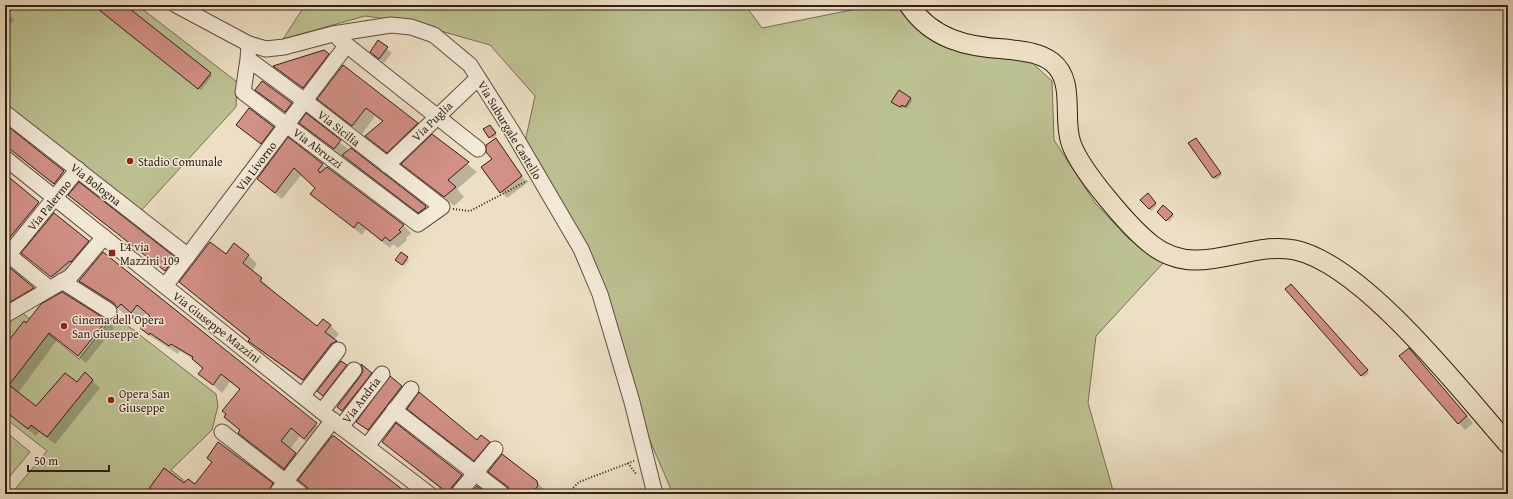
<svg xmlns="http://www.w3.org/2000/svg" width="1513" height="499" viewBox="0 0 1513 499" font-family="'Gentium Book Plus',serif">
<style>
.green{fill:#bcc191;stroke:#787053}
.shadow{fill:#0003}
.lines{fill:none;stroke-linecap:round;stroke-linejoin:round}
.stream{stroke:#707d77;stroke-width:3.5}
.building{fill:#d29086;stroke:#331e15}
.minor-casing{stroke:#614e40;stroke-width:17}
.major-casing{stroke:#331e15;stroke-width:21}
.path{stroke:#331e15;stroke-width:2;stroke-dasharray:1 2;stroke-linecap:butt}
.minor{stroke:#f3ead8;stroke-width:15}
.major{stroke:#ecdfc3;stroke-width:19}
.poi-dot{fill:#8f2418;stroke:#f3ead8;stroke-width:1.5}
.labels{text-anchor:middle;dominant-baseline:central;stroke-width:3;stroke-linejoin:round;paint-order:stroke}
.street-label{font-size:12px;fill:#331e15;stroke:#f3ead8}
.poi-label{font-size:12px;fill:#331e15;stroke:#f3ead8;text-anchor:start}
</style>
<rect width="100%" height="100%" fill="#ecdfc3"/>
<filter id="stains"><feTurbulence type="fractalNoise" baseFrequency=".005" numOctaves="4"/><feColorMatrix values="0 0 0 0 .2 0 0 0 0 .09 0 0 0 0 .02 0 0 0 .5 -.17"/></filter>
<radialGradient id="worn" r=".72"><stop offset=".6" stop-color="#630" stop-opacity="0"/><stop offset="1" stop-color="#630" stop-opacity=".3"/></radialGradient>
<!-- green -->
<g class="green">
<path d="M5 5H137L237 82 236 107 139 213 5 108V18L11 10Z"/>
<path d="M305 5H745L762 28 876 5H895L935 42 1028 59 1052 81 1054 140 1095 203 1129 239 1164 262 1096 336 1088 403 1114 494H673L645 429 591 256 522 156 535 96 490 45 409 22 365 16 283 39Z"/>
<path d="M19 310 79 359 114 315 216 394 218 406 212 430 171 470 197 491 194 494H11L47 451 5 418V319Z"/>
<path d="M5 431 30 452 5 482Z"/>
</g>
<!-- shadow -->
<g class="shadow">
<path d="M93 5H123L212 76 201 90Z"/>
<path d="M5 12 14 20 5 31Z"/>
<path d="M378 42 392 53 384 63 376 56Z"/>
<path d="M328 54 334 60 309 94 274 66Z"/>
<path d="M343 66 426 133 396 161 366 136 383 122 375 116 362 134 319 99Z"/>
<path d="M257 90 291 103 298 110 292 118Z"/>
<path d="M911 99 912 101 907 109 904 106 902 109 895 104Z"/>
<path d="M307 115 349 150 351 149 426 207 434 216 428 221 352 164 344 156 343 157 309 131 300 123Z"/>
<path d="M5 125 71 179 62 191 5 146Z"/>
<path d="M237 125 273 127 280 134 268 150Z"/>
<path d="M492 128 497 136 492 139 490 137Z"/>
<path d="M433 135 477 172 457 189 464 197 454 206 403 164Z"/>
<path d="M289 139 404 226 411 233 406 238 407 240 398 248 393 244 390 248 366 229 362 235 312 194 316 188 302 174 282 199 266 186 258 179Z"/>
<path d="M496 139 527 183 507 198 482 168 493 160Z"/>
<path d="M1198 141 1222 175 1216 180 1189 144Z"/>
<path d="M5 176 47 211 16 250 5 241Z"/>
<path d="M79 184 181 264 171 276 70 195Z"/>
<path d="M1148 195 1157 205 1151 211 1142 200Z"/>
<path d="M1163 207 1174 216 1169 222 1158 212Z"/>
<path d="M88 242 97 251 61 285 22 253Z"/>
<path d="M401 253 409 260 404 266 398 261Z"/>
<path d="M103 254 325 432 313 447 300 436 290 449 304 462 293 477 247 441 239 433 241 431 225 417 240 390 230 382 222 393 200 373 203 369 194 360 180 351 178 354 150 336 141 328 150 317 146 313 140 320 129 312 126 316 119 309 88 289 80 281Z"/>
<path d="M249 256 257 264 252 271 270 288 268 289 318 327 330 325 339 334 334 340 345 350 312 388 258 349 250 340 180 282 239 267 241 268Z"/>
<path d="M5 273 34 288 40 295 5 318Z"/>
<path d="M1291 285 1369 373 1364 377 1286 289Z"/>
<path d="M106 320 114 328 86 363 57 340 18 393 36 407 77 384 92 381 100 388 55 444 39 432 36 436 5 411V348L26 325Z"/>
<path d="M1415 356 1473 423 1465 430 1459 423Z"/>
<path d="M346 366 353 373 325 398 319 391Z"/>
<path d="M371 373 378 380 345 413 338 407Z"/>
<path d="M402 386 408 393 375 437 358 422Z"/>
<path d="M408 409 477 441 489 443 497 451 483 468Z"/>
<path d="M383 442 462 475 471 484 463 494H447Z"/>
<path d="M213 462 271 483 280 492 278 494H146L185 485 195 486Z"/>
<path d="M489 472 536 482 544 489V493L511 494V491Z"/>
</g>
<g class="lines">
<!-- stream -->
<path class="stream" d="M492 7 493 5"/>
</g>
<!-- building -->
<g class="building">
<path d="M93 5H125L211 73 198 89Z"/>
<path d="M378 40 388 47 379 59 370 52Z"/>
<path d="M324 50 329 54 303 88 273 66Z"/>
<path d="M343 65 418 123 387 153 365 136 383 121 366 108 352 126 317 99Z"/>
<path d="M262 81 292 103 285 112 255 90Z"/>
<path d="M899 90 911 98 905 107 902 105 900 107 891 102Z"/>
<path d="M249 108 274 127 261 144 236 125Z"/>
<path d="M306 113 341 140 334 149 299 123Z"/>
<path d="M490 125 496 133 489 138 483 129Z"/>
<path d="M10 128 64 171 54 184 5 145V134Z"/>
<path d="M432 134 469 162 448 180 456 187 444 197 401 164Z"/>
<path d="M288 137 323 164 318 170 320 173 327 167 404 225 399 230 401 232 390 241 385 237 382 241 358 222 354 228 310 194 315 188 294 168 275 193 257 179Z"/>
<path d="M496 138 522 176 500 193 481 167 492 159 486 152V145Z"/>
<path d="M1196 138 1221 173 1213 178 1188 143Z"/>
<path d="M351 148 426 206 425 208 418 213 342 155Z"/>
<path d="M5 174 39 202 5 243Z"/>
<path d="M79 182 175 257 165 271 68 195Z"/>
<path d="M1148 193 1156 203 1149 209 1140 200Z"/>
<path d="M1163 205 1173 214 1166 221 1157 212Z"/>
<path d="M54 213 89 241 71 262 70 261 51 277 21 253Z"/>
<path d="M210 242 226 254 234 243 249 255 243 263 262 278 260 281 317 326 323 319 331 325 325 332 337 341 331 344 303 380 248 341 250 339 179 282Z"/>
<path d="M103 252 317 423 304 439 291 428 281 441 296 453 284 469 238 433 240 430 224 417 226 414 222 411 240 389 221 374 213 385 198 374 203 368 192 359 193 357 171 344 169 346 150 333 149 335 140 328 150 316 137 305 131 313 121 304 117 308 114 303 79 281Z"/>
<path d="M401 252 408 257 402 265 395 260Z"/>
<path d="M9 267 34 288 5 305V272Z"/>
<path d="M1291 284 1368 370 1361 376 1285 289Z"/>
<path d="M62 292 107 320 78 356 49 333 9 385 36 406 65 373 77 382 85 372 93 380 47 437 31 425 28 429 5 411V345L24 321 26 323 41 304Z"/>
<path d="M1409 348 1467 416 1458 424 1399 356Z"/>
<path d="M341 361 347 365 323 396 317 391Z"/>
<path d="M361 364 372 373 342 411 337 407 361 375 363 371Z"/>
<path d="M390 376 402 386 368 430 356 422Z"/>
<path d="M419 392 477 440 481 435 490 442 474 461 407 409Z"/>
<path d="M396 423 462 475 451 488 449 494 382 442Z"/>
<path d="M332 436H334L408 494H310L307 487 298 480Z"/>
<path d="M218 442 273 483 267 494H198L192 489 189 494H145L164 468 184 483 188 479 195 484 212 462 207 458Z"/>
<path d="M502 454 537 481 538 486 531 494H511L508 487 488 472Z"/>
<path d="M477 486 487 494H470Z"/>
</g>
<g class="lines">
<!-- minor casing -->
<g class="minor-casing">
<g id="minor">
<path d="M176 5 249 44 266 49 284 47 333 34 391 25 411 27 434 35 470 65 512 131 581 249 600 294 632 402 655 494"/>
<path d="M339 39 478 149"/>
<path d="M248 59 243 92 418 224 442 207 305 101 248 59 249 44"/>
<path d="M5 113 188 256"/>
<path d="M5 158 341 427 429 494"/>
<path d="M387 165 478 78"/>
<path d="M5 252 49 288"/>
<path d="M5 259 78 169"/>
<path d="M62 281 109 311"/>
<path d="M165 286 346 46"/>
<path d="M5 315 70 277 104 237"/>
<path d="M303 395 338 350"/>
<path d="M394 410 502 494"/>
<path d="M322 411 354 370"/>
<path d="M341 427 382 374"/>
<path d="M222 432 301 494"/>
<path d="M367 446 411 389"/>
<path d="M276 494 333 420"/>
<path d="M458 494 495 449"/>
</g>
</g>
<!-- major casing -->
<g class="major-casing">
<path id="major" d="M909 5C932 39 967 47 1005 49 1021 51 1039 52 1052 62 1076 81 1062 118 1071 143 1080 170 1130 228 1152 245 1199 281 1246 240 1295 250 1364 265 1461 391 1508 444"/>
</g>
<!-- path -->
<g class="path">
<path d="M453 209 470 211 527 181"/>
<path d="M628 463 636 474"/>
<path d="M567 494 579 482 634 461"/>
</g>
<!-- minor -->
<use href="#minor" class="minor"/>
<!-- major -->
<use href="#major" class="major"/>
</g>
<!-- markers -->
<g class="poi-dot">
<circle cx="130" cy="161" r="4"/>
<rect x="108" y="249" width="8" height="8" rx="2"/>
<circle cx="64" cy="326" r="4"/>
<circle cx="111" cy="400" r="4"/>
</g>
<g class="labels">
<!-- street labels -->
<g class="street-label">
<text transform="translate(432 121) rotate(-44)">Via Puglia</text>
<text transform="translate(339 128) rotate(38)">Via Sicilia</text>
<text transform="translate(510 130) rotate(59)">Via Suburgale Castello</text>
<text transform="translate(318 148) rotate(37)">Via Abruzzi</text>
<text transform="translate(256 166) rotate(-53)">Via Livorno</text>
<text transform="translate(96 184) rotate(38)">Via Bologna</text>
<text transform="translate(49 205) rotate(-51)">Via Palermo</text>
<text transform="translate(217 327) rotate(38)">Via Giuseppe Mazzini</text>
<text transform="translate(361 400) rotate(-53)">Via Andria</text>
</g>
<!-- poi labels -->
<g class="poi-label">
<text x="138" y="161">Stadio Comunale</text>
<text x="120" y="246">L4 via<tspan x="120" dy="14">Mazzini 109</tspan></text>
<text x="72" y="319">Cinema dell'Opera<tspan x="72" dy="14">San Giuseppe</tspan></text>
<text x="119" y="393">Opera San<tspan x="119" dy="14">Giuseppe</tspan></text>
</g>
</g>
<!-- margin -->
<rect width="1513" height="499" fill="none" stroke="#ecdfc3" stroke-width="20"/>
<rect x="6" y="6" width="1501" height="487" fill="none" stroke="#331e15" stroke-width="2"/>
<rect x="10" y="10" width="1493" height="479" fill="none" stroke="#331e15"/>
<!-- scale -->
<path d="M28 465v6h81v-6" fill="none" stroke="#331e15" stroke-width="2"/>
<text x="34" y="465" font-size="12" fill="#331e15" stroke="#f3ead8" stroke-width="3" paint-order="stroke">50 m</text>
<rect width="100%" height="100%" filter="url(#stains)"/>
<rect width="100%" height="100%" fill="url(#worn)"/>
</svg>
